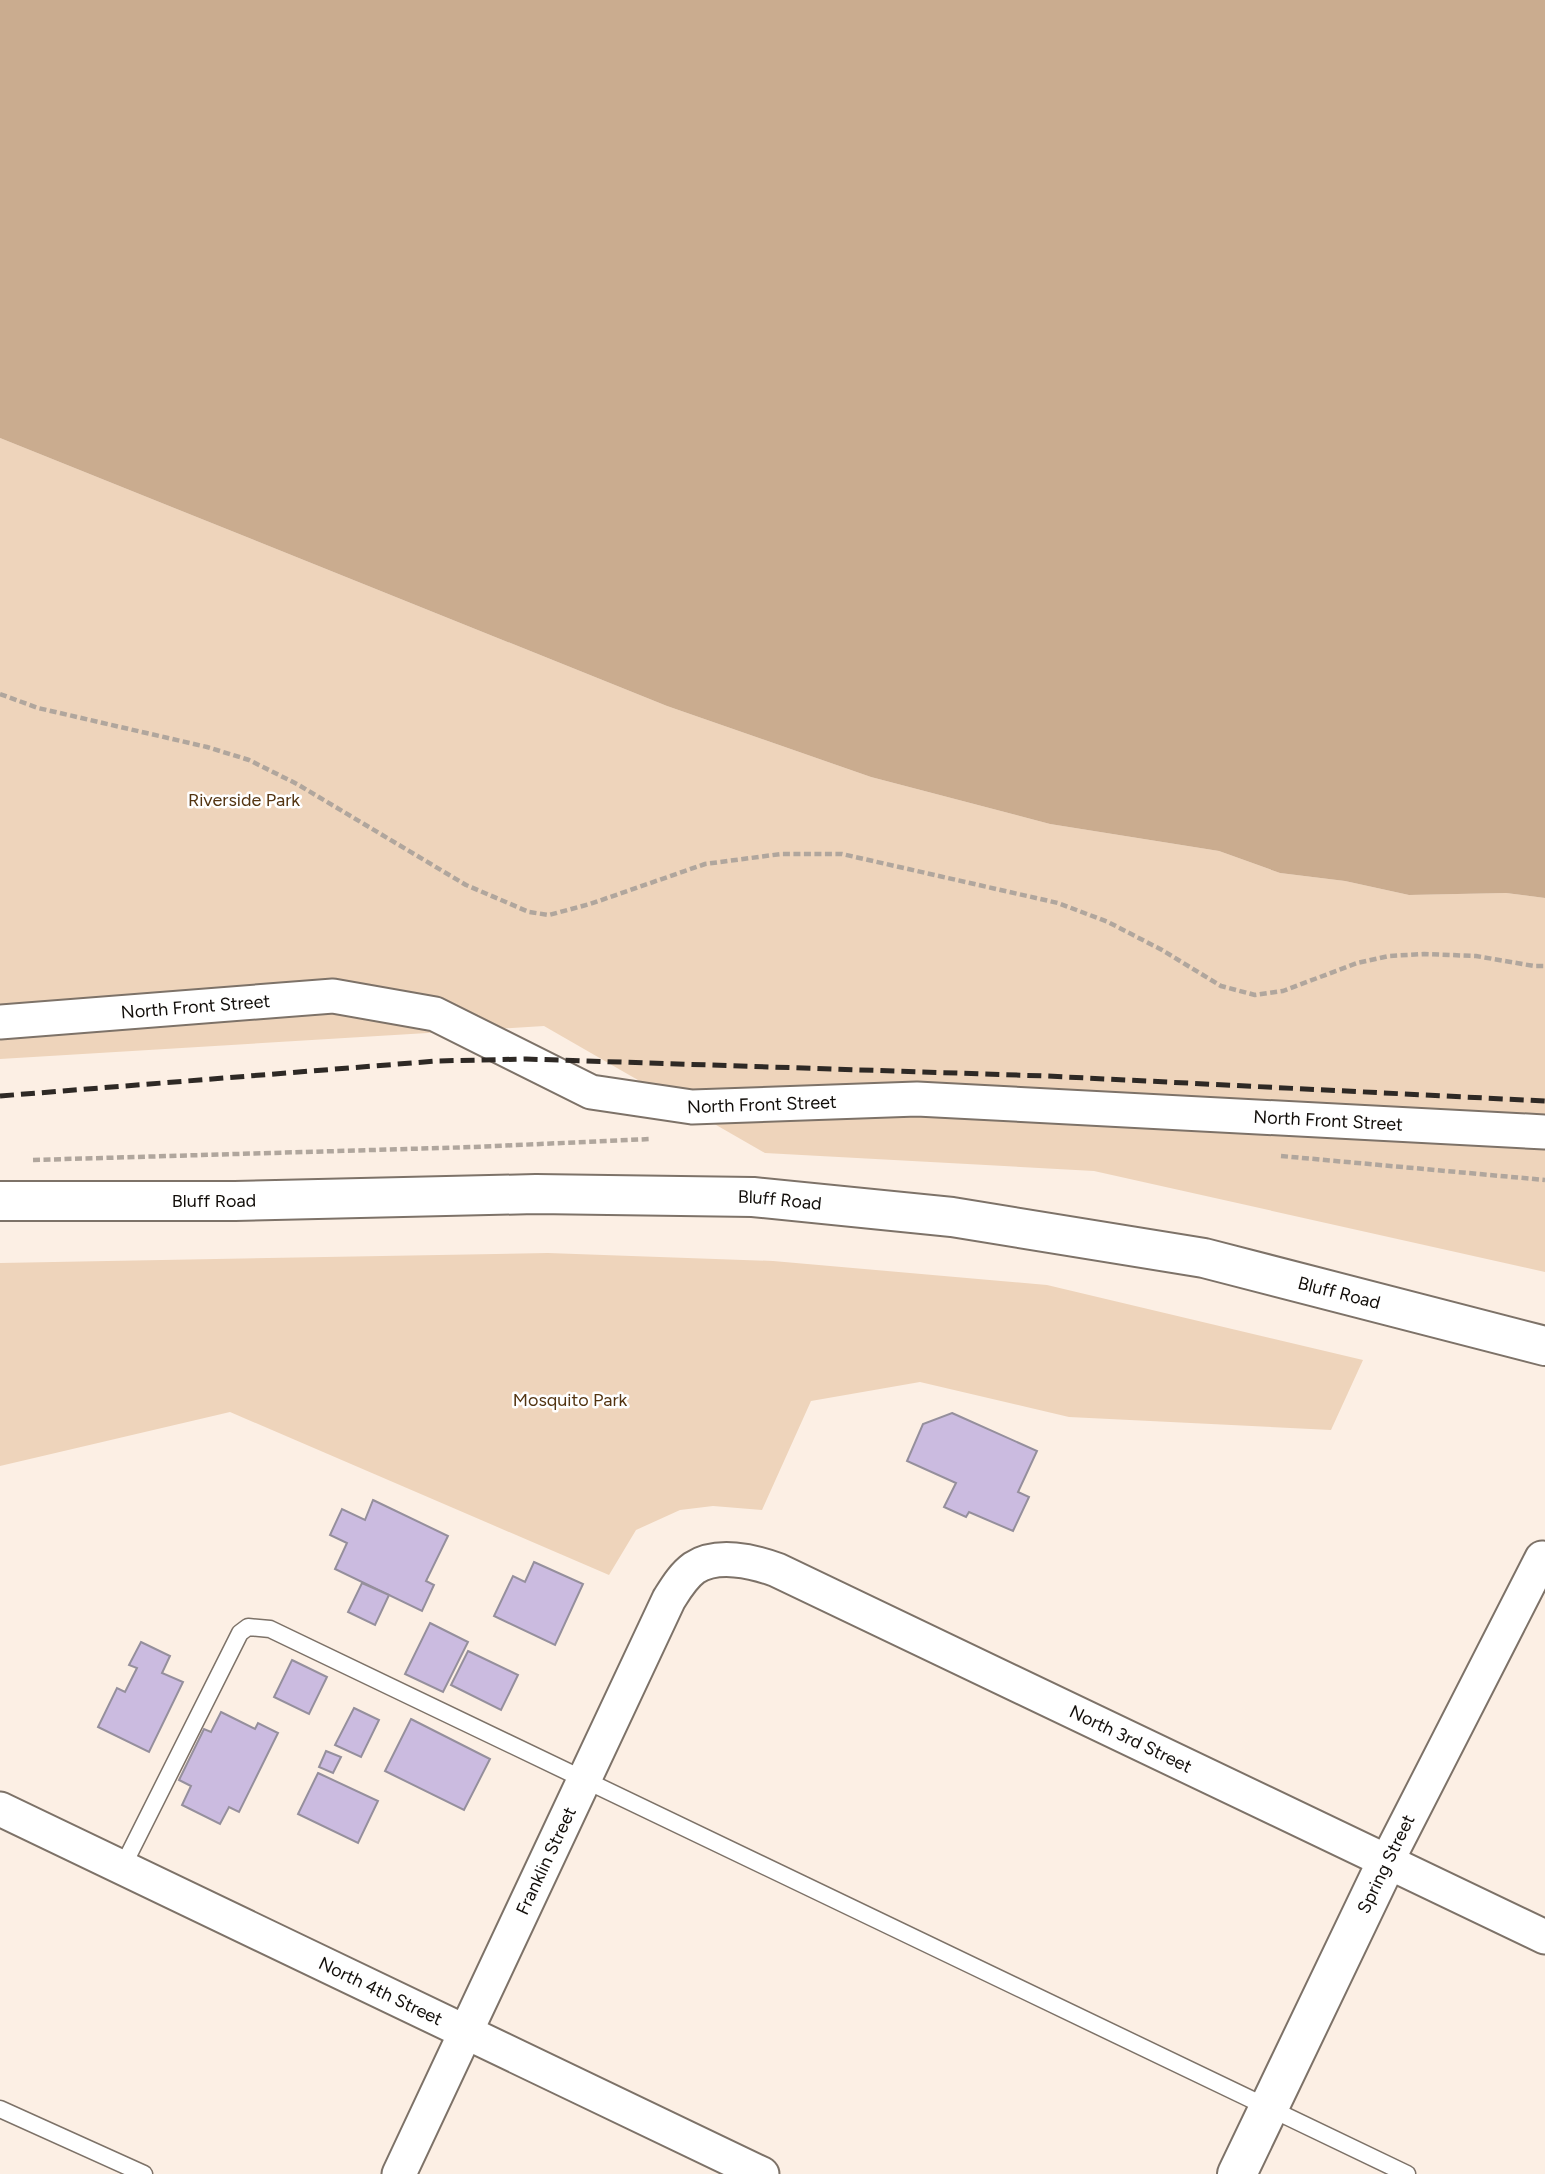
<svg xmlns="http://www.w3.org/2000/svg" width="1545" height="2174" viewBox="0 0 1545 2174" font-family="Figtree,sans-serif">
<style>
.green{fill:#eed4bb}
.water{fill:#caac8f}
.building{fill:#cbbbe0;stroke:#958f9c;stroke-width:2}
.lines{fill:none;stroke-linecap:round;stroke-linejoin:round}
.service-casing{stroke:#7d7268;stroke-width:19}
.minor-casing{stroke:#7d7268;stroke-width:37}
.secondary-casing{stroke:#7d7268;stroke-width:42}
.path{stroke:#b0a69d;stroke-width:4.5;stroke-dasharray:7 3.5;stroke-linecap:butt}
.service{stroke:#fff;stroke-width:16}
.minor{stroke:#fff;stroke-width:33}
.secondary{stroke:#fff;stroke-width:38}
.rail{stroke:#2e2925;stroke-width:5;stroke-dasharray:14 7;stroke-linecap:butt}
.labels{text-anchor:middle;dominant-baseline:central;stroke-width:5;stroke-linejoin:round;paint-order:stroke}
.park-label{font-size:18px;fill:#533411;stroke:#fff}
.street-label{font-size:18px;fill:#120e0a;stroke:#fff}
</style>
<rect width="100%" height="100%" fill="#fcefe4"/>
<!-- green -->
<g class="green">
<path d="M0 438 667 706 871 777 1050 824 1219 851 1280 873 1345 881 1409 895 1506 893 1545 898V1272L1094 1171 765 1153 544 1026 0 1059Z"/>
<path d="M548 1253 773 1261 1047 1285 1363 1360 1331 1430 1069 1417 920 1382 811 1401 762 1510 713 1506 680 1510 636 1530 609 1575 230 1412 0 1466V1263Z"/>
</g>
<!-- water -->
<path class="water" d="M0 0H1545V898L1506 893 1409 895 1345 881 1280 873 1219 851 1050 824 871 777 667 706 0 438Z"/>
<!-- building -->
<g class="building">
<path d="M952 1413 1037 1451 1018 1492 1029 1497 1013 1531 969 1512 966 1517 944 1507 956 1483 907 1461 923 1424Z"/>
<path d="M373 1500 448 1536 426 1581 434 1585 422 1611 335 1569 347 1543 330 1535 342 1509 365 1520Z"/>
<path d="M534 1562 583 1584 555 1645 494 1616 513 1576 525 1582Z"/>
<path d="M362 1583 389 1595 375 1625 348 1612Z"/>
<path d="M430 1623 468 1642 443 1692 405 1674Z"/>
<path d="M141 1642 170 1656 162 1673 183 1682 149 1752 98 1727 117 1688 125 1692 137 1668 129 1665Z"/>
<path d="M468 1651 518 1675 501 1710 451 1685Z"/>
<path d="M292 1660 327 1677 309 1714 274 1697Z"/>
<path d="M354 1708 379 1720 361 1757 335 1745Z"/>
<path d="M221 1712 255 1729 258 1723 278 1733 239 1812 229 1807 220 1824 182 1805 191 1786 179 1780 204 1729 211 1732Z"/>
<path d="M411 1719 490 1759 464 1810 385 1771Z"/>
<path d="M326 1751 341 1757 333 1773 319 1767Z"/>
<path d="M318 1773 378 1801 358 1843 298 1814Z"/>
</g>
<g class="lines">
<!-- service casing -->
<g class="service-casing">
<g id="service">
<path d="M122 1868 240 1633 248 1627 270 1629 1407 2174"/>
<path d="M0 2109 144 2174"/>
</g>
</g>
<!-- minor casing -->
<g class="minor-casing">
<g id="minor">
<path id="s1" d="M0 1022 333 996 435 1014 591 1092 692 1107 917 1099 1545 1132"/>
<path id="s2" d="M0 1809 762 2174"/>
<path d="M1387 1861 1542 1558"/>
<path id="s3" d="M399 2174 669 1599C676 1588 683 1576 694 1568 717 1553 753 1561 777 1570L1545 1937"/>
</g>
</g>
<!-- secondary casing -->
<g class="secondary-casing">
<g id="secondary">
<path id="s4" d="M0 1201H235L536 1194 753 1197 952 1217 1204 1258 1545 1346"/>
<path d="M1237 2174 1387 1861"/>
</g>
</g>
<!-- path -->
<g class="path">
<path d="M0 694 38 708 207 747 249 760 297 784 466 885 529 912 549 915 590 904 705 864 781 854H842L1058 903 1108 922 1162 950 1221 986 1255 995 1283 991 1357 963 1389 956 1424 954 1476 956 1534 966H1545"/>
<path d="M1281 1156 1545 1180"/>
<path d="M33 1160 474 1147 650 1139"/>
</g>
<!-- service -->
<use href="#service" class="service"/>
<!-- minor -->
<use href="#minor" class="minor"/>
<!-- secondary -->
<use href="#secondary" class="secondary"/>
<!-- rail -->
<path class="rail" d="M0 1096 436 1061 526 1059 1046 1076 1545 1101"/>
</g>
<g class="labels">
<!-- park labels -->
<g class="park-label">
<text x="244" y="800">Riverside Park</text>
<text x="570" y="1400">Mosquito Park</text>
</g>
<!-- street labels -->
<g class="street-label">
<text stroke="none"><textPath href="#s1" startOffset="196">North Front Street</textPath></text>
<text stroke="none"><textPath href="#s1" startOffset="784">North Front Street</textPath></text>
<text stroke="none"><textPath href="#s1" startOffset="1351">North Front Street</textPath></text>
<text stroke="none"><textPath href="#s4" startOffset="214">Bluff Road</textPath></text>
<text stroke="none"><textPath href="#s4" startOffset="780">Bluff Road</textPath></text>
<text stroke="none"><textPath href="#s4" startOffset="1348">Bluff Road</textPath></text>
<text stroke="none"><textPath href="#s3" startOffset="1153">North 3rd Street</textPath></text>
<text stroke="none"><textPath href="#s3" startOffset="346">Franklin Street</textPath></text>
<text transform="translate(1386 1864) rotate(-64)">Spring Street</text>
<text stroke="none"><textPath href="#s2" startOffset="422">North 4th Street</textPath></text>
</g>
</g>
</svg>
